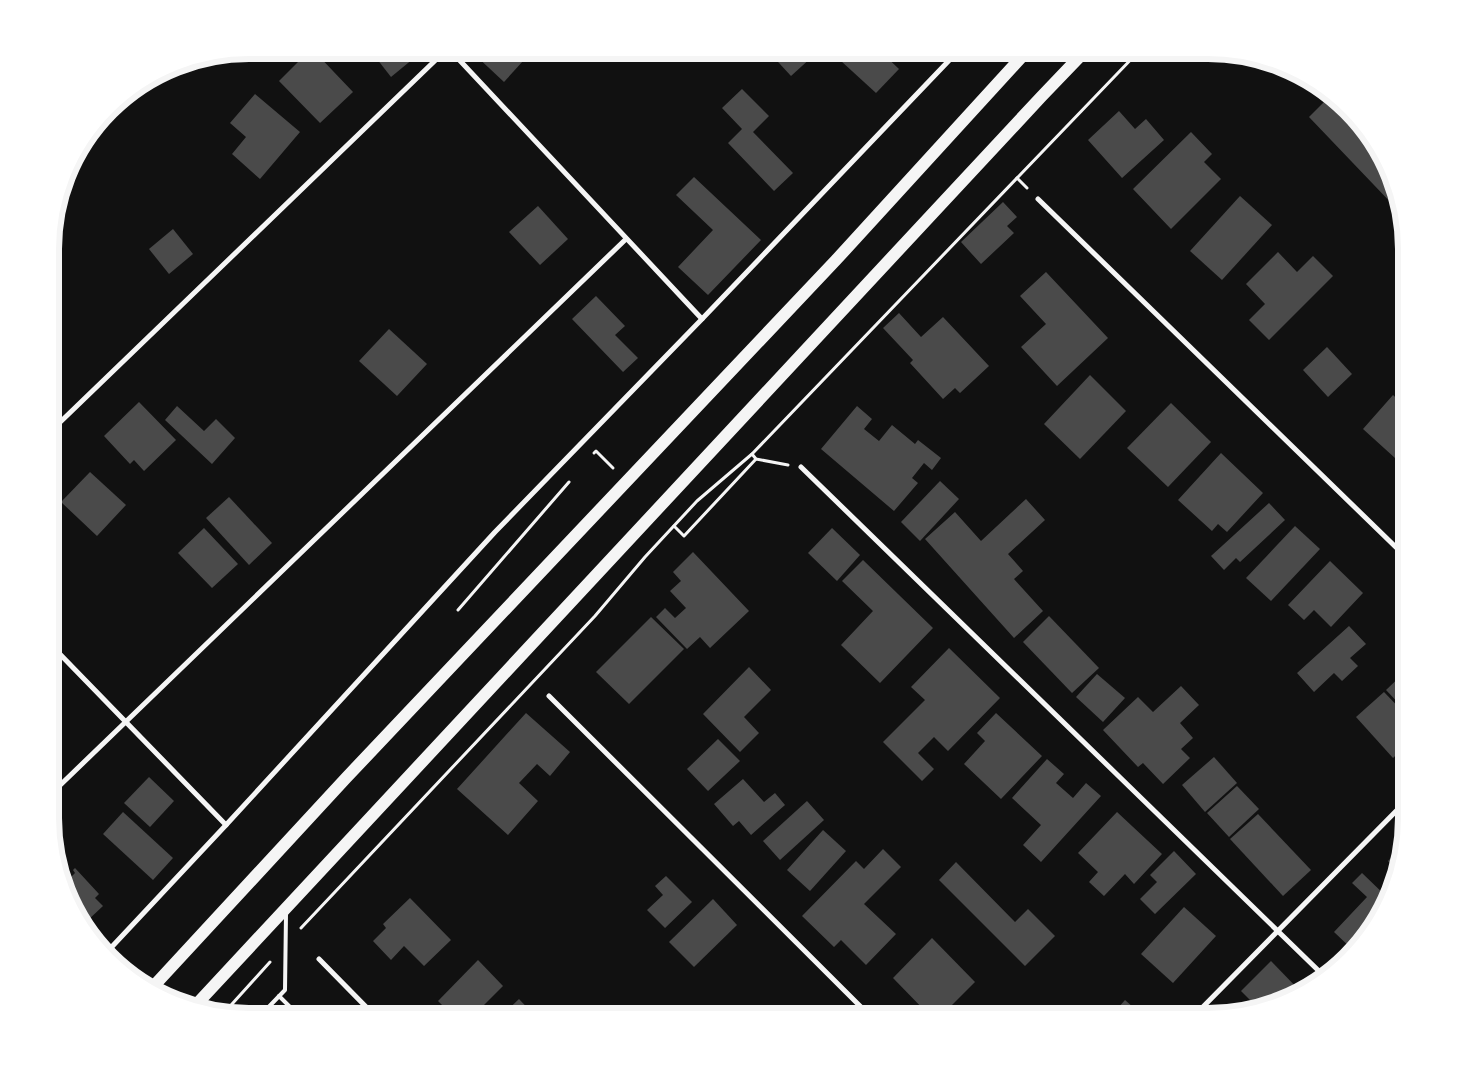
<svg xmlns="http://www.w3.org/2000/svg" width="1457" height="1067" viewBox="0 0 1457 1067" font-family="'Alegreya Sans',sans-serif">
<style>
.building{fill:#4a4a4a}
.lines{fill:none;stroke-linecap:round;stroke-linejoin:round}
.path{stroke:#f5f5f5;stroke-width:3}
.service{stroke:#f5f5f5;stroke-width:4}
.minor{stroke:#f5f5f5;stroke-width:5}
.primary{stroke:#f5f5f5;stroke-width:12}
.rim{fill:none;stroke:#f5f5f5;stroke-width:6}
</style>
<rect width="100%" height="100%" fill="#111"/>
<!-- building -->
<g class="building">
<path d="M287 50H313L353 92 320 123 279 81 298 62Z"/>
<path d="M370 50H416L419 54 391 77Z"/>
<path d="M476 50H533L504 82 473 53Z"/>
<path d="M767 50H807L813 56 791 76Z"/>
<path d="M829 50H879L899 69 876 93Z"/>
<path d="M742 89 769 116 753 132 793 173 774 191 728 143 742 129 722 108Z"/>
<path d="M255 94 300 132 260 179 232 154 246 137 230 123Z"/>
<path d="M1330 96 1355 123 1386 161 1388 165 1382 171 1392 181 1398 204 1395 207 1309 117Z"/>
<path d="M1119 111 1135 129 1146 119 1164 140 1122 178 1088 140Z"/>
<path d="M1191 132 1212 154 1204 162 1221 179 1171 229 1133 189Z"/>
<path d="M694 177 761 240 708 295 678 267 713 230 676 195Z"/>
<path d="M1240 196 1272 225 1222 280 1190 251Z"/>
<path d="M1003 202 1017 217 1007 226 1014 233 981 264 961 242Z"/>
<path d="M538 206 568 239 540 265 509 232Z"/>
<path d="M173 229 193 254 169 274 149 249Z"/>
<path d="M1278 252 1297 272 1313 256 1333 276 1269 340 1249 320 1265 304 1246 284Z"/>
<path d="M1046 272 1108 338 1057 386 1021 347 1046 324 1020 296Z"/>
<path d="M596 296 625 326 615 335 638 358 623 372 572 319Z"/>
<path d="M899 313 921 337 943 317 989 366 960 393 955 388 943 399 910 363 913 360 883 328Z"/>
<path d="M389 329 427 364 397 396 359 361Z"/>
<path d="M1407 337V362L1395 350Z"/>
<path d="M1327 347 1352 374 1328 397 1303 370Z"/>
<path d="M52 356 62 366 52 377Z"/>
<path d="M1090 375 1126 411 1080 459 1044 424Z"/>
<path d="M1393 395 1405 406 1407 405V445L1395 458 1363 429Z"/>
<path d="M139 402 176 440 144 471 134 460 130 464 104 436Z"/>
<path d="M1171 403 1211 442 1168 487 1127 448Z"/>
<path d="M177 406 204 431 216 419 235 438 212 464 165 420Z"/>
<path d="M857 406 872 419 864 429 879 441 892 425 915 444 918 440 941 458 932 470 924 463 912 478 918 483 894 511 821 449Z"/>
<path d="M1221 453 1263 493 1227 532 1218 524 1212 531 1178 500Z"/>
<path d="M90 472 126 505 97 536 61 502Z"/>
<path d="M940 481 959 499 920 541 901 522Z"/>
<path d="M229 497 272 543 249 565 206 518Z"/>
<path d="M1026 499 1045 520 1008 554 1023 571 1014 579 1043 611 1014 638 925 539 955 512 981 541Z"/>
<path d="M1269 503 1285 520 1240 562 1236 558 1224 570 1211 556Z"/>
<path d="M1295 526 1320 549 1271 601 1246 578Z"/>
<path d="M204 528 238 564 212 588 178 553Z"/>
<path d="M832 528 860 555 837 581 808 553Z"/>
<path d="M693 552 749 611 710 648 700 637 687 649 656 617 665 608 675 618 686 608 670 591 681 581 673 572Z"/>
<path d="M863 560 933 628 880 683 841 645 873 611 842 581Z"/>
<path d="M1330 561 1363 593 1331 627 1314 610 1304 620 1288 605Z"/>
<path d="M1049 616 1099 668 1072 693 1023 642Z"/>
<path d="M651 617 684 649 629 704 596 672Z"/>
<path d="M1349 626 1366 644 1350 658 1358 666 1342 681 1334 673 1314 692 1297 673Z"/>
<path d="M949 648 1000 698 948 751 934 737 918 753 934 769 922 781 883 742 925 700 911 687Z"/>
<path d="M749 667 771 690 744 717 759 733 740 752 703 714Z"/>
<path d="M1407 670V706L1404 709 1386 690Z"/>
<path d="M1097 674 1125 698 1103 722 1076 697Z"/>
<path d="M1181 686 1199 705 1180 723 1193 738 1181 749 1190 758 1163 784 1143 763 1138 767 1103 730 1138 697 1153 712Z"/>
<path d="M1384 692 1407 716V745L1393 758 1356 717Z"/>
<path d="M526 713 570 752 550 776 537 764 519 783 538 801 508 835 457 789Z"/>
<path d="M996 713 1042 756 1001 799 964 764 985 741 977 733Z"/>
<path d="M718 739 740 761 708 791 687 769Z"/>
<path d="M1214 757 1237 783 1205 812 1182 785Z"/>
<path d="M1047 759 1064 774 1056 783 1073 798 1086 783 1101 796 1041 862 1023 845 1041 825 1012 798Z"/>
<path d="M149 777 174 801 150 827 124 803Z"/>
<path d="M743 779 764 802 775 793 785 805 751 835 739 821 733 826 714 804Z"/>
<path d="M1237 786 1259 809 1229 837 1207 813Z"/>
<path d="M807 801 824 820 780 860 763 841Z"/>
<path d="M123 812 173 858 153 880 103 834Z"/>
<path d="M1117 812 1162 854 1134 884 1125 874 1104 896 1089 882 1098 872 1078 853Z"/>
<path d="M1258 814 1311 870 1283 896 1230 839Z"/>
<path d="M823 830 846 851 810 891 787 870Z"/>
<path d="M1403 846 1397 871 1388 861Z"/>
<path d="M883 849 901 867 864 904 896 934 866 965 841 940 834 947 802 916 856 861 864 869Z"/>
<path d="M1174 851 1196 874 1155 914 1140 899 1157 882 1150 875Z"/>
<path d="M956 862 1015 922 1028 909 1055 936 1025 966 939 880Z"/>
<path d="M75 868 99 894 95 898 103 906 87 921 72 905 65 883 75 873 73 870Z"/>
<path d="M1362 873 1389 899 1381 910 1382 911 1366 940 1353 950 1334 932 1367 897 1352 883Z"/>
<path d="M666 876 692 902 665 928 647 910 663 895 655 886Z"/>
<path d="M410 898 451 940 424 966 404 946 391 960 373 941 386 928 383 924Z"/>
<path d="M713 899 737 925 694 967 669 942Z"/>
<path d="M1184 907 1216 936 1173 983 1141 954Z"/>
<path d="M932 938 975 982 940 1017H931L893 978Z"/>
<path d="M478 960 503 986 472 1017H454L438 1001Z"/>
<path d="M1271 961 1301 992 1296 996 1256 1006 1241 991Z"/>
<path d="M519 999 536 1017H500Z"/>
<path d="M1125 1000 1144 1017H1110Z"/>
<path d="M983 1009 992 1017H975Z"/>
</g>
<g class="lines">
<!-- path -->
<g class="path">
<path d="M1017 178 1027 188"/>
<path d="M594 453 596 451 613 468"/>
<path d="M752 454 756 459 788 465"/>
<path d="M674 526 684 536 756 459"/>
<path d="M458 610 569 482"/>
<path d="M301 928 595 616 645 557 697 501 752 454 1140 50"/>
<path d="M223 1014 270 962"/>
</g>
<!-- service -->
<g class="service">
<path d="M279 996 300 1017"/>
<path d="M259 1017 285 990 286 914"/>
</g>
<!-- minor -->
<g class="minor">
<path d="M450 50 702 319"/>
<path d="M1038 199 1407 558"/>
<path d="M52 430 446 50"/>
<path d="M801 467 1323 975"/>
<path d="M52 646 226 825"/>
<path d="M549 696 871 1017"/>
<path d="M52 793 626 239"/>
<path d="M107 952 226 825 495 532 702 319 959 50"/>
<path d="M319 959 376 1017"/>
<path d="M1193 1017 1407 800"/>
</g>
<!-- primary -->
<g class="primary">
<path d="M151 989 346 778 836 260 1028 50"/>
<path d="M194 1007 1041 97 1086 50"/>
</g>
</g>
<!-- crop -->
<path d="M0 0H1457V1067H0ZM249 59H1208A190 190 0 0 1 1398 249V818A190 190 0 0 1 1208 1008H249A190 190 0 0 1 59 818V249A190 190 0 0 1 249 59Z" fill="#fff" fill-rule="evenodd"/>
<path class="rim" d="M249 59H1208A190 190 0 0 1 1398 249V818A190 190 0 0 1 1208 1008H249A190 190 0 0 1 59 818V249A190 190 0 0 1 249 59Z"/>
</svg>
